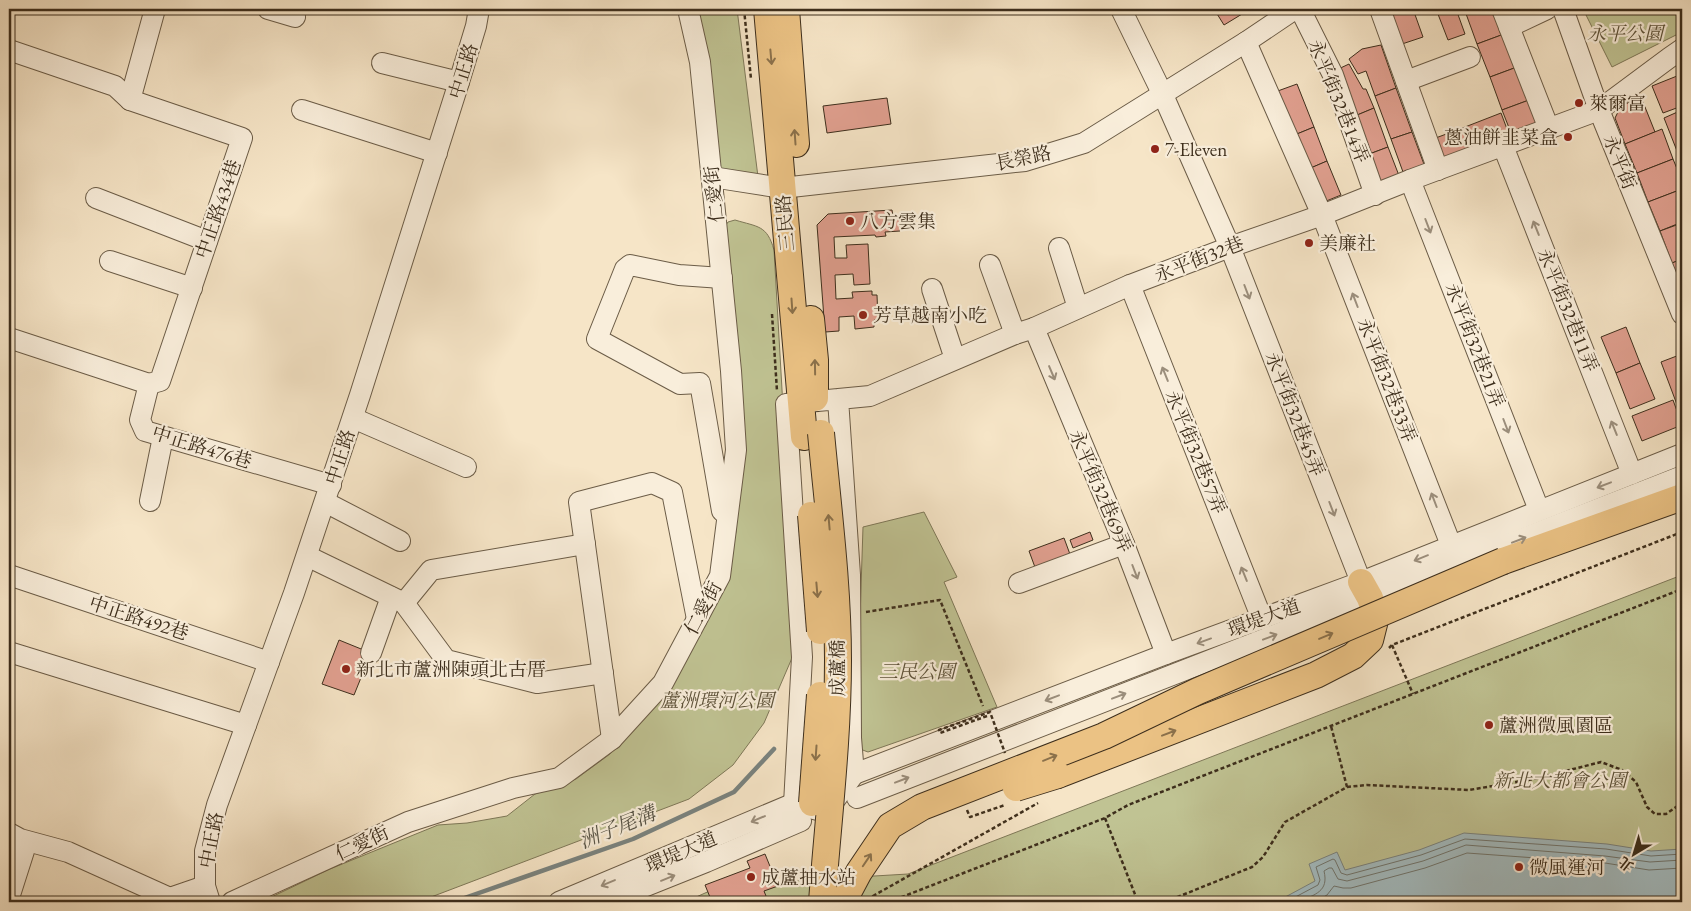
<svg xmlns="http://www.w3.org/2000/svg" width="1691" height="911" viewBox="0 0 1691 911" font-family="'EB Garamond','Noto Serif TC',serif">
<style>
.green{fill:#c0c393;stroke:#7e7858}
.water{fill:#a3bcc1;stroke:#7a837f}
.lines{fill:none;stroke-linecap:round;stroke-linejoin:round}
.shore{stroke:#70756e;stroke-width:1}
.stream{stroke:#7a837f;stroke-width:4.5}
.building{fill:#e1a090;stroke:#3d2e1c}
.minor-casing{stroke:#6b5c47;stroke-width:22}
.major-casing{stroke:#3d2e1c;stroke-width:28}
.path{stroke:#3d2e1c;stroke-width:2.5;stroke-dasharray:4 2.5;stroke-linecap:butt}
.minor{stroke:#f9eedb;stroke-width:20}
.major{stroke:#ebc284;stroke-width:26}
.major-bridge-casing{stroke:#3d2e1c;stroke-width:28;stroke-linecap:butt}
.path-bridge{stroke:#3d2e1c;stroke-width:2.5;stroke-dasharray:4 2.5;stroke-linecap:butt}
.major-bridge{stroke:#ebc284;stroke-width:26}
.oneway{stroke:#8b714b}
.oneway2{stroke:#9b8e7c}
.poi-dot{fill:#8f2418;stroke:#f9eedb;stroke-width:2}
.labels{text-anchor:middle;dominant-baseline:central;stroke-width:4.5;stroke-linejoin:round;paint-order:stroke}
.park-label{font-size:19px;font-style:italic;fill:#5e533a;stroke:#f9eedb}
.street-label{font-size:19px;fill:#3d2e1c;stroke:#f9eedb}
.poi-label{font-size:19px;fill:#3d2e1c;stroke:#f9eedb;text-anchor:start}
.water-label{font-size:20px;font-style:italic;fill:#565245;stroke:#f9eedb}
</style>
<rect width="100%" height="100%" fill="#f6e5c7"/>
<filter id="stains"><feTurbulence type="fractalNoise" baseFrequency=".004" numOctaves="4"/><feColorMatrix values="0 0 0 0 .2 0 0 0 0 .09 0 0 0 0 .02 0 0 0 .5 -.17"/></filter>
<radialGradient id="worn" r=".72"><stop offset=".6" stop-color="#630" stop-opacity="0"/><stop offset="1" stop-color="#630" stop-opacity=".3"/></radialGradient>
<!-- green -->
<g class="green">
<path d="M690 9H737L759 185 712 177Z"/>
<path d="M1583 9H1682V32L1612 67Z"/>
<path d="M735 220C758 227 767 225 774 250L796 634 792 658 764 723 733 765 689 799 418 902H261L330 869 438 825 467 823 507 816 535 794 576 779 610 754 665 689 726 569 736 532 741 452 724 228 728 222Z"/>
<path d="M924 512 957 577 944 582 997 707 868 752 860 749 856 741 863 527Z"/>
<path d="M1682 575V902H685L723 885 908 874Z"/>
</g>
<!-- water -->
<path class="water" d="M1464 833 1607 844 1651 851 1682 849V902H1276L1315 881 1309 864 1337 852 1345 870 1419 850Z"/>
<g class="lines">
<!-- shore -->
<g class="shore">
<path d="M1286 902 1318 885 1320 880 1316 867 1333 859 1335 860 1341 873 1347 875 1421 855 1465 839 1606 849 1651 856 1682 854"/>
<path d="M1299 902C1315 894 1329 892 1324 871L1329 868H1332L1338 879 1347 881 1423 861 1466 845 1605 856 1650 862 1682 860"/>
<path d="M1315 902 1327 895 1334 886 1343 888H1351L1425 868 1467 853 1605 863 1649 870 1682 868"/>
</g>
<!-- stream -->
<path class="stream" d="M453 902 633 839 734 792 774 749"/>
</g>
<!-- building -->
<g class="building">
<path d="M1214 9H1246L1247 11 1224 25Z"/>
<path d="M1389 9H1413L1423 37 1402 44Z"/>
<path d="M1436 9H1456L1465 34 1448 40Z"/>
<path d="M1471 9H1495L1504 34 1477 44 1465 11Z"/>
<path d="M1504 34 1517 67 1490 77 1477 44Z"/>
<path d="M1381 45 1396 88 1375 96 1366 71 1358 74 1349 59 1362 49Z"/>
<path d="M1349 64 1363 89H1366L1374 108 1350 118 1332 72Z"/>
<path d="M1517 67 1529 100 1502 110 1490 77Z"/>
<path d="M1682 74V106L1663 113 1652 86Z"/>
<path d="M1297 84 1314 127 1292 136 1275 92Z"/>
<path d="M1396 88 1412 132 1391 139 1375 96Z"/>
<path d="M1641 97 1655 132 1625 144 1615 118 1621 106Z"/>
<path d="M887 98 891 124 827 133 823 106Z"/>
<path d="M1529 100 1542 133 1515 143 1502 110Z"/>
<path d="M1374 108 1388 147 1364 156 1350 118Z"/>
<path d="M1682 110V149L1677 151 1664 118Z"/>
<path d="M1501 113 1513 145 1477 159 1465 127Z"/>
<path d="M1314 127 1327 161 1306 170 1292 136Z"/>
<path d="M1465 127 1477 159 1443 163 1433 139Z"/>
<path d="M1662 129 1673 159 1637 173 1625 144Z"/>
<path d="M1412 132 1428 175 1407 183 1391 139Z"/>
<path d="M1388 147 1403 186 1379 195 1364 156Z"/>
<path d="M1673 159 1682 181V189L1648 202 1637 173Z"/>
<path d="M1327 161 1341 195 1319 204 1306 170Z"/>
<path d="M1682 189V222L1660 231 1648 202Z"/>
<path d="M892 210 893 216 899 215 900 231 885 232 886 236 876 237 875 235 834 237 835 258H847L846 245 868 244 870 284 854 285 853 274 835 275 836 299 853 298 852 292 872 291V295H877L878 320H874V327L855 329 854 316 839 317V331L825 332 817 225 828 214Z"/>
<path d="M1682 223V259L1672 263 1660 231Z"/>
<path d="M1682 259V289L1672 263Z"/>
<path d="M1626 327 1640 363 1616 373 1601 337Z"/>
<path d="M1682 354V418L1661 362Z"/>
<path d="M1640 363 1655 399 1630 409 1616 373Z"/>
<path d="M1673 400 1682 425 1642 441 1632 416Z"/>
<path d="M1090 532 1093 540 1073 548 1070 540Z"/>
<path d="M1064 538 1071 557 1036 570 1029 551Z"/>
<path d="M339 640 371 653 354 695 322 684Z"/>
<path d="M765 854 778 886 764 891 768 901 764 902H712L705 885 750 868 747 861Z"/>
</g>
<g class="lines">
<!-- minor casing -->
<g class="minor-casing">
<g id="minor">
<path d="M268 9 295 17"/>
<path d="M1121 9 1163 95 1230 247 1361 582"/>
<path d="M1300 9 1333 75 1375 195"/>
<path d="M1380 9 1438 170"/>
<path d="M1502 9 1549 129"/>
<path d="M1563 9 1599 110 1682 314"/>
<path d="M1509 27 1547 9"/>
<path d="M1246 42 1322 215 1451 545"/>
<path d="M9 50 115 86 130 100 242 138 160 381 149 384"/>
<path d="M382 63 459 82"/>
<path d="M1406 81 1470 57"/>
<path d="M130 100 155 9"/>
<path d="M302 110 437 153"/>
<path d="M1503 146 1632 474"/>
<path d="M712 177 782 188 1025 161 1084 143 1246 42 1295 9"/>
<path d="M1410 180 1539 510"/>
<path d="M96 198 207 241"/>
<path d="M1059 248 1078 308"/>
<path d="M110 261 192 288"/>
<path d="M990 265 1015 334"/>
<path d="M1130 285 1262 619"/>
<path d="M932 289 955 359"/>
<path d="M1034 328 1124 544 1166 654"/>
<path d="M9 338 149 384"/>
<path d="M149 384 140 420 145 431 331 485"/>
<path d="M838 399 850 575 851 738 854 774 826 812 794 804 802 657 786 404 870 396 1015 334 1034 328 1130 285 1230 247 1322 215 1410 180 1599 110 1669 58 1682 49"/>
<path d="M353 418 466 467"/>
<path d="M150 501 163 437"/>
<path d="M325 502 400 541"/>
<path d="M722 511 700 383 680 384 597 339 625 269 630 265 679 275 722 278"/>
<path d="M307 556 404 603 446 660 537 683 603 673"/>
<path d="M9 575 269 662"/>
<path d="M1019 583 1124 544"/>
<path d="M404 603 431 570 585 544"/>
<path d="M9 652 246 725"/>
<path d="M371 653 391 597"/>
<path d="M612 739 579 502 652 483 672 492 697 619"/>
<path d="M844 778 1166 654 1361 582 1682 454"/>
<path d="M857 798 1682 476"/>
<path d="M9 833 20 839 68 852 170 898 205 886"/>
<path d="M9 898 24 851"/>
<path d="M210 902 205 886V851L217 805 294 593 360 395 459 82 476 26 479 9"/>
<path d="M232 902 408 822 513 788 559 778 612 739 663 683 720 576 736 450 731 371 700 62 688 9"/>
<path d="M559 902 802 800"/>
<path d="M606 902 706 862 801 821"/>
</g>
</g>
<!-- major casing -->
<g class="major-casing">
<g id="major">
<path d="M767 9 804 437"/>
<path d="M786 9 796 144"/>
<path d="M811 319 815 360V398"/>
<path d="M1503 561 1682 497"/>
<path d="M1058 775 1316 675 1353 656 1370 640 1376 616 1370 598 1361 582"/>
</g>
</g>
<!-- path -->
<g class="path">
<path d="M744 9 751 79"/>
<path d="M772 314 777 391"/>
<path d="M866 612 940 600 983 706"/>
<path d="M1392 645 1413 694"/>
<path d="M1389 648 1392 645 1682 532"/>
<path d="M1347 787 1367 785 1469 790 1534 779 1601 762 1622 770 1636 782 1647 807 1655 814H1666L1682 803"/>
<path d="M967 810 970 817 1005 805"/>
<path d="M1105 818 1138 902"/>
<path d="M876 902 873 896 1038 803"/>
<path d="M889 902 1105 818 1128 805 1682 589"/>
<path d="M1165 902 1252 867 1263 857 1285 822 1347 787 1331 726"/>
</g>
<!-- minor -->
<use href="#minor" class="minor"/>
<!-- major -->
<use href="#major" class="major"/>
<!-- major-bridge casing -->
<g class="major-bridge-casing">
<g id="major-bridge">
<path d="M821 433C828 509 838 584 838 660 838 741 828 821 822 902"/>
<path d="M811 515 820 631"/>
<path d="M1016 788 1058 775"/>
<path d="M812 803 820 695"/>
<path d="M843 902 859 872 890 826 922 807 1104 736 1198 691 1503 561"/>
</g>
</g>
<!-- path-bridge -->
<path class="path-bridge" d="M987 716 940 733 939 730 990 712 1005 753"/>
<!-- major-bridge -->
<use href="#major-bridge" class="major-bridge"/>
</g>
<!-- one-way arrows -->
<defs><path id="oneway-shaft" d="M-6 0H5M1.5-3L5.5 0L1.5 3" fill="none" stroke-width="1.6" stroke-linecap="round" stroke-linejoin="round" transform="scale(1.25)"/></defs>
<g class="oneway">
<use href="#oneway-shaft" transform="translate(771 57) rotate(85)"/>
<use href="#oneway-shaft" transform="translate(795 137) rotate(-94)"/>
<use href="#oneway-shaft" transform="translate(792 306) rotate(86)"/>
<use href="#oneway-shaft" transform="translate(815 367) rotate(-91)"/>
<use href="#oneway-shaft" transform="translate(829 522) rotate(-95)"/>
<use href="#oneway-shaft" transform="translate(817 590) rotate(85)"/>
<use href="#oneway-shaft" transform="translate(1326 636) rotate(-23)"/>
<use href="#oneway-shaft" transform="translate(1169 733) rotate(-21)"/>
<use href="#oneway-shaft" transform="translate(816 753) rotate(94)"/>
<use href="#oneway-shaft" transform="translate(1050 758) rotate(-22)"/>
<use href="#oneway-shaft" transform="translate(867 860) rotate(-56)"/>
</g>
<g class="oneway2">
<use href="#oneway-shaft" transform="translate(1428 226) rotate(69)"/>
<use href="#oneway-shaft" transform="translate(1536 228) rotate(-112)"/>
<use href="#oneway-shaft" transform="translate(1247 292) rotate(69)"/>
<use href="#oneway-shaft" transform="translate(1355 300) rotate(-111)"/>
<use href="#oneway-shaft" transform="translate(1052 373) rotate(67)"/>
<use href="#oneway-shaft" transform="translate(1165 374) rotate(-112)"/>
<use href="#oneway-shaft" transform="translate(1506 426) rotate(69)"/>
<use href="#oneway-shaft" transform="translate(1614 428) rotate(-112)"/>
<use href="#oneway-shaft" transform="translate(1604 485) rotate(159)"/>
<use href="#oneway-shaft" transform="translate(1434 500) rotate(-111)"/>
<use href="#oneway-shaft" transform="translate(1332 509) rotate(69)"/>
<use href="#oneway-shaft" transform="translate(1519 540) rotate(-21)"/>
<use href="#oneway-shaft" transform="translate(1421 558) rotate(158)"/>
<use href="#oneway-shaft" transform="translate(1135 572) rotate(69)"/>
<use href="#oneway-shaft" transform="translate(1244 574) rotate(-112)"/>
<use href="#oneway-shaft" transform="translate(1270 637) rotate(-21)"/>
<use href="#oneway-shaft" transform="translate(1204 641) rotate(160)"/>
<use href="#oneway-shaft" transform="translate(1119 696) rotate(-21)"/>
<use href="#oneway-shaft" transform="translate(1052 698) rotate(159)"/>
<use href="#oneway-shaft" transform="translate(902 780) rotate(-21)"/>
<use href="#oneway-shaft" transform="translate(758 819) rotate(157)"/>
<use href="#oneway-shaft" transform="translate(668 878) rotate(-22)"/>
<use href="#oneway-shaft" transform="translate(608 883) rotate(157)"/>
</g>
<!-- markers -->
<g class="poi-dot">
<circle cx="1579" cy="103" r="5"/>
<circle cx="1568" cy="137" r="5"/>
<circle cx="1155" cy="149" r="5"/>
<circle cx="850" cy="221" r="5"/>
<circle cx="1309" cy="243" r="5"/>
<circle cx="863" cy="315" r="5"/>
<circle cx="346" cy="669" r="5"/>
<circle cx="1489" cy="725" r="5"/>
<circle cx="1519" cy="867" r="5"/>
<circle cx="751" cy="877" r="5"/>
</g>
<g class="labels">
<!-- park labels -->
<g class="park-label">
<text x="1625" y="33">永平公園</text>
<text x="917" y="671">三民公園</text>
<text x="717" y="700">蘆洲環河公園</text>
<text x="1560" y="780">新北大都會公園</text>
</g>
<!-- street labels -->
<g class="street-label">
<text transform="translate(463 71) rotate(-73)">中正路</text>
<text transform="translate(1339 101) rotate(68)">永平街32巷14弄</text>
<text transform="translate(1023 158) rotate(-12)">長榮路</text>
<text transform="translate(1620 162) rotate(68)">永平街</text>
<text transform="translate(714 194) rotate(-96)">仁愛街</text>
<text transform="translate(218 209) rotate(-71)">中正路434巷</text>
<text transform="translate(785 223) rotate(-95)">三民路</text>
<text transform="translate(1199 259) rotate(-21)">永平街32巷</text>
<text transform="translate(1568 310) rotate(68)">永平街32巷11弄</text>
<text transform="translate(1475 345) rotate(69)">永平街32巷21弄</text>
<text transform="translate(1387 380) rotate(69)">永平街32巷33弄</text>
<text transform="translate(1295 414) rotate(69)">永平街32巷45弄</text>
<text transform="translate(202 447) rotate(17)">中正路476巷</text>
<text transform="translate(1196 452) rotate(68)">永平街32巷57弄</text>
<text transform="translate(340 457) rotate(-72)">中正路</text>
<text transform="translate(1101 491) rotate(67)">永平街32巷69弄</text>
<text transform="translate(703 608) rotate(-62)">仁愛街</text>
<text transform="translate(139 618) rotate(18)">中正路492巷</text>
<text transform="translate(1264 618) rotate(-20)">環堤大道</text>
<text transform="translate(837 668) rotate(-90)">成蘆橋</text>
<text transform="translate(211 840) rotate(-79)">中正路</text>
<text transform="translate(362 843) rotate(-25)">仁愛街</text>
<text transform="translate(681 852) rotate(-23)">環堤大道</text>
</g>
<!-- poi labels -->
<g class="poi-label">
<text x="1589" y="103">萊爾富</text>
<text x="1558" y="137" text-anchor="end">蔥油餅韭菜盒</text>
<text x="1165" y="149">7-Eleven</text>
<text x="860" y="221">八方雲集</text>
<text x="1319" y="243">美廉社</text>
<text x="873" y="315">芳草越南小吃</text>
<text x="356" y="669">新北市蘆洲陳頭北古厝</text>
<text x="1499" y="725">蘆洲微風園區</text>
<text x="1529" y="867">微風運河</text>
<text x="761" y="877">成蘆抽水站</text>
</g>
<!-- water labels -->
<g class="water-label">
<text transform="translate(617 827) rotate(-22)">洲子尾溝</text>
</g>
</g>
<!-- margin -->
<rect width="1691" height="911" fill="none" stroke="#f6e5c7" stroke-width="30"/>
<rect x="10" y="10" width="1671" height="891" fill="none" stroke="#3d2e1c" stroke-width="2.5"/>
<rect x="15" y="15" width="1661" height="881" fill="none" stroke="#3d2e1c"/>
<!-- north arrow -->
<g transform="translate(1634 854) rotate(218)" stroke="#f9eedb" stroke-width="4" paint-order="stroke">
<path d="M0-4L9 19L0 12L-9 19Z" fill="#3d2e1c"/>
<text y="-8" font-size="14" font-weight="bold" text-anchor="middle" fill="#3d2e1c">北</text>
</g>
<rect width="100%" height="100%" filter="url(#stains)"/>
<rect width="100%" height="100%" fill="url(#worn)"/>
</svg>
